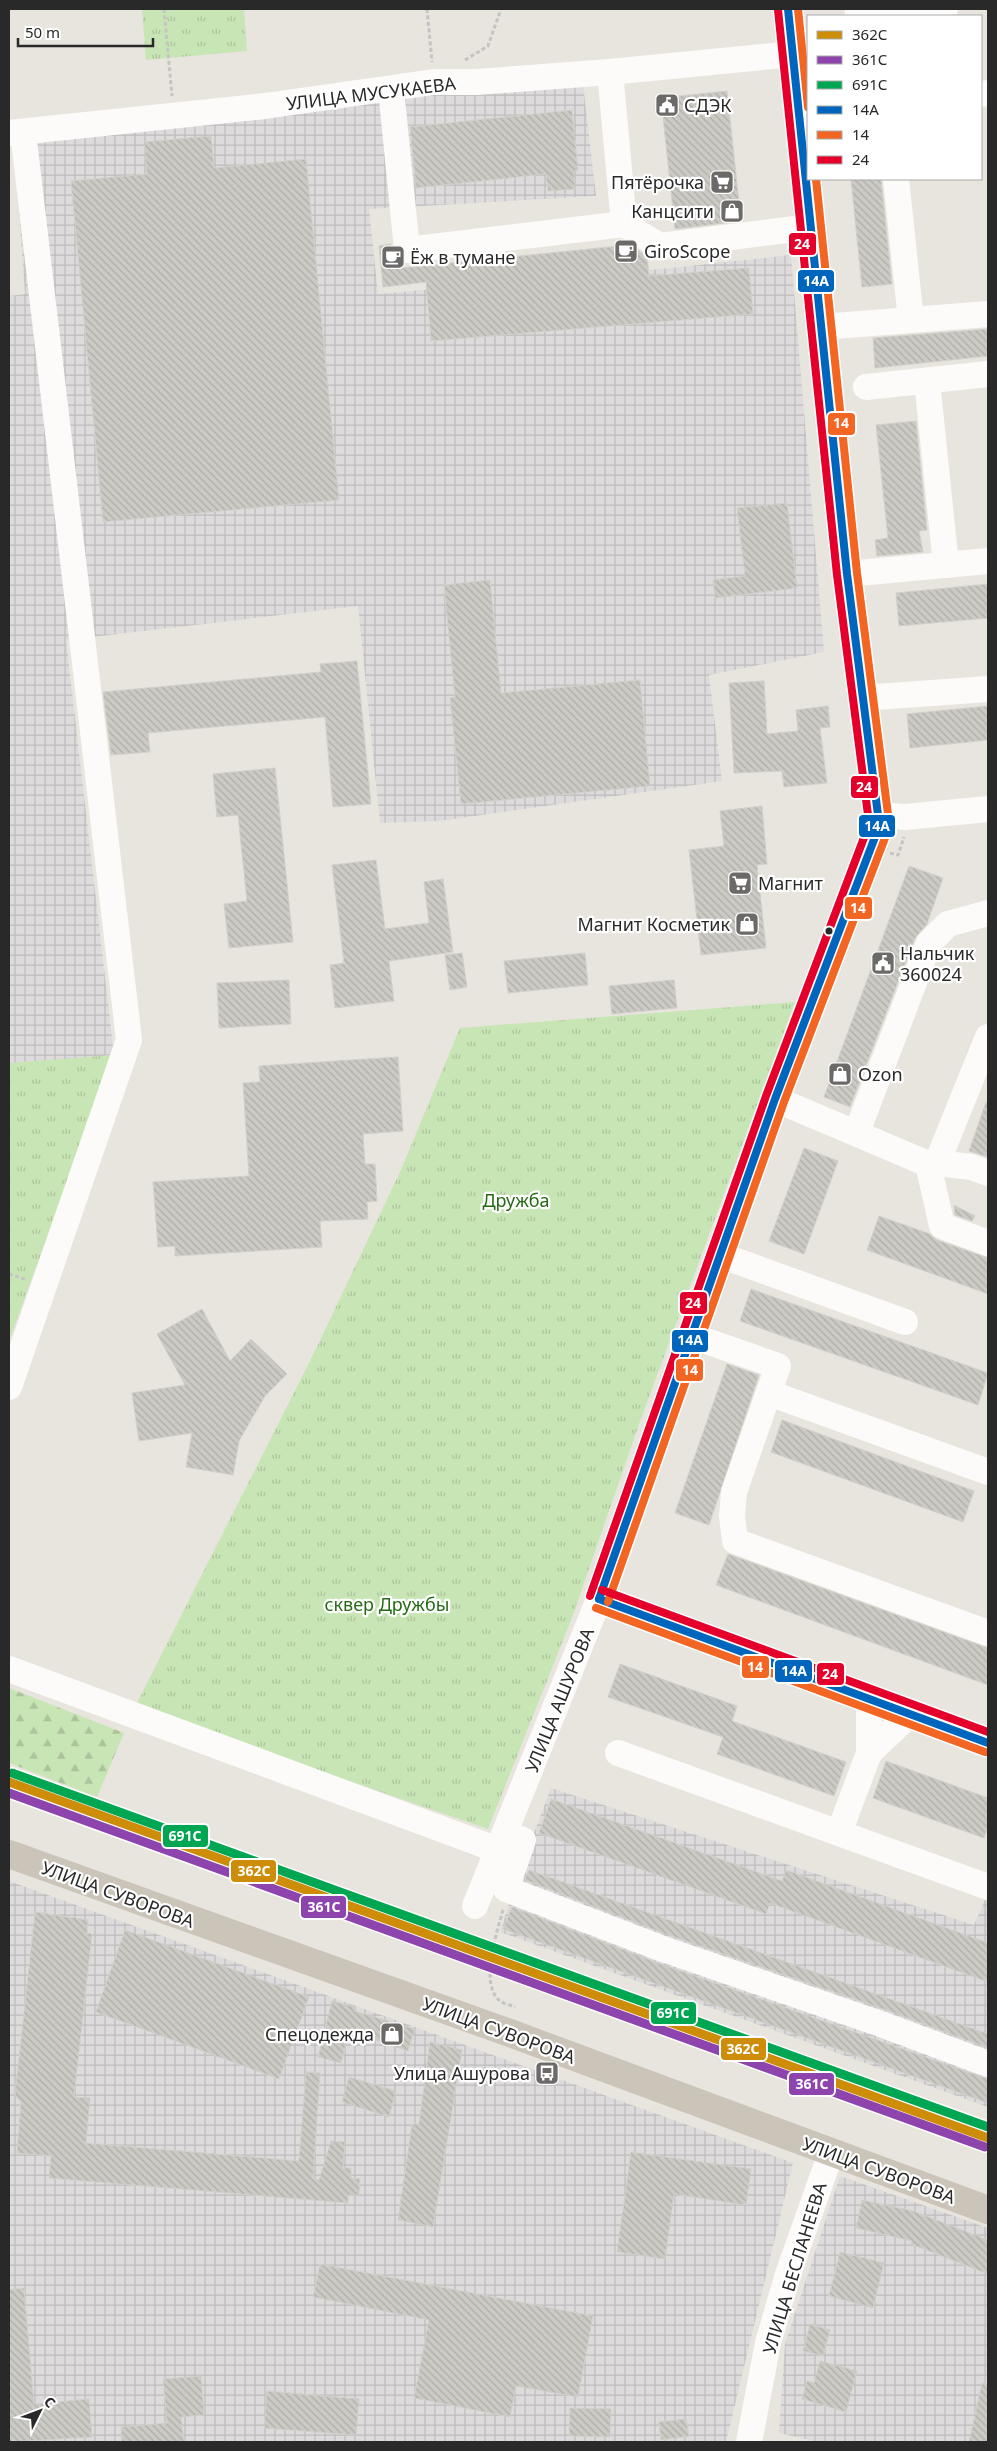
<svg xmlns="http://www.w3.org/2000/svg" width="997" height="2451" viewBox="0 0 997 2451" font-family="'Noto Sans',sans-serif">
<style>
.industrial{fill:url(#industrial-grid)}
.grass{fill:url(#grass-tufts)}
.forest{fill:url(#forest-firs)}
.building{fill:url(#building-back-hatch);stroke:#d3d0cb}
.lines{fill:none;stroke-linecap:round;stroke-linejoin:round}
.path{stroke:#c4c4c3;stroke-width:3;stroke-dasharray:4 2.5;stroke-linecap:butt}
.minor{stroke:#fcfbfa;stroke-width:26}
.major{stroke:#cac5b8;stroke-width:28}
.rail{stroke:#dddcde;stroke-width:4}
.bus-1-casing{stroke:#fff;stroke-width:11}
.bus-2-casing{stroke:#fff;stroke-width:11}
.bus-3-casing{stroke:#fff;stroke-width:11}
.bus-1{stroke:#0065bd;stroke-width:8}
.bus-2{stroke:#f26522;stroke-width:8}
.bus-3{stroke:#e4002b;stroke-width:8}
.rail-1-casing{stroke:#fff;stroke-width:12}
.rail-2-casing{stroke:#fff;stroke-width:12}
.rail-3-casing{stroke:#fff;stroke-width:12}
.rail-1{stroke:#ce8d08;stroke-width:9}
.rail-2{stroke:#8e44ad;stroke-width:9}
.rail-3{stroke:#00a651;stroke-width:9}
.bus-dot{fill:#292929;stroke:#fff;stroke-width:2}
.labels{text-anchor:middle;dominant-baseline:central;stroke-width:4.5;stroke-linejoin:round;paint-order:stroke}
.street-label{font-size:18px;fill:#292929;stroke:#fff}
.poi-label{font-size:18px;fill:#292929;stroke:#fff;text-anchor:start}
.park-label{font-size:18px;fill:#266a16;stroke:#fff}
.line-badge{stroke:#fff;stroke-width:2}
.badge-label{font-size:14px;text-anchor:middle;font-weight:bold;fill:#fff}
</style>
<defs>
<pattern id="industrial-grid" width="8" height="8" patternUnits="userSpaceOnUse" patternTransform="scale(1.25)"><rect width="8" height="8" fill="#dedbdd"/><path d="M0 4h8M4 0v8" fill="none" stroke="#bebcbe"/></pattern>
<pattern id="grass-tufts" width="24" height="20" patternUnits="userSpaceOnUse" patternTransform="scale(1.25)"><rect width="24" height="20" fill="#c8e5b5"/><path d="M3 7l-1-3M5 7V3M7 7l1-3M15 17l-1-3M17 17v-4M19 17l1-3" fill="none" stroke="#acc49c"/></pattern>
<pattern id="forest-firs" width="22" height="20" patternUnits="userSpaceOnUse" patternTransform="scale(1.25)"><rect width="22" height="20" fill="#c8e5b5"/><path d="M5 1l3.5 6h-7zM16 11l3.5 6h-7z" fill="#acc49c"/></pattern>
<pattern id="building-back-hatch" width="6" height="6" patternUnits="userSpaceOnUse" patternTransform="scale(1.25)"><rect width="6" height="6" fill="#cccac5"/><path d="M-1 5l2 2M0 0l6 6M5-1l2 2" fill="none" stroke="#afaea9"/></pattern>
</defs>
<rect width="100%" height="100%" fill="#e8e4de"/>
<!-- industrial -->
<g class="industrial">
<path d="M583 84 596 196 369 209 378 294 671 268 791 255 824 652 709 675 722 781 439 821 380 823 358 606 66 640 114 1055 9 1064V296L25 294 14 143 353 98Z"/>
<path d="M551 1788 974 1925 988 1893V2107L500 1932 523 1862Z"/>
<path d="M9 1881 793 2163 726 2442H9Z"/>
<path d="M840 2176 988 2228V2442H819L779 2433 785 2344Z"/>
</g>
<!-- grass -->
<g class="grass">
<path d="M142 9H244L247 51 146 60Z"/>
<path d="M795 1002 639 1424 573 1615 488 1829 135 1707 316 1349 400 1172 460 1028Z"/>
<path d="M114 1055 9 1341V1063Z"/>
</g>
<!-- forest -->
<path class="forest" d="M9 1688 124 1733 97 1797 9 1763Z"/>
<!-- building -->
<g class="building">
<path d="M727 91 741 221 675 229 661 98Z"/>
<path d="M572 110 578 170 574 171 575 189 548 191 546 174 416 188 410 127Z"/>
<path d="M211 136 214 168 306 159 339 500 103 522 71 181 147 174 144 142Z"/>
<path d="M851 179H881L892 284 862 287Z"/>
<path d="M391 244 395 258 400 263 401 268 629 245 647 256 649 276 749 268 753 314 431 341 426 282 383 287 379 246Z"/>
<path d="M988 329V356L875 368 873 338Z"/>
<path d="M916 421 927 530 919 531 923 552 877 556 875 540 888 538 876 425Z"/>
<path d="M787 503 797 588 715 598 713 580 745 576 737 508Z"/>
<path d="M490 580 501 693 640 680 650 786 461 804 450 698 455 697 444 585Z"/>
<path d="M988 584V618L899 626 896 593Z"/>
<path d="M357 661 371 804 333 807 325 717 148 733 150 752 111 755 103 692 321 672 320 664Z"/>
<path d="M764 681 767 734 798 731 796 710 828 706 830 727 820 728 827 783 784 787 782 771 734 773 729 683Z"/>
<path d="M988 706V740L910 748 907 714Z"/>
<path d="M275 768 293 942 229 948 224 904 247 901 238 815 217 817 213 774Z"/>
<path d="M762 806 767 864 757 865 766 948 701 955 689 850 724 846 720 811Z"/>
<path d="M376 860 385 929 429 923 424 882 443 879 453 952 389 961 394 1001 335 1008 330 965 344 963 332 865Z"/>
<path d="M909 866 943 878 927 924 915 938 850 1107 824 1097Z"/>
<path d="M462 953 467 987 450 990 445 955Z"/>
<path d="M585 953 588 985 508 993 504 961Z"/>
<path d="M289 980 291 1024 219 1028 217 983Z"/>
<path d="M674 980 677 1008 612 1014 609 986Z"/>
<path d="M398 1057 403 1131 363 1134 365 1164H375L377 1201 367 1202 368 1219 320 1221 322 1247 175 1256V1246L158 1247 153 1182 249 1176 243 1083 260 1082 259 1066Z"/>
<path d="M986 1102H988V1157L969 1151Z"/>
<path d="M804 1148 838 1161 804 1254 769 1241Z"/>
<path d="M954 1205 975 1216 972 1221 955 1215Z"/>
<path d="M879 1216 930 1234 937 1240 988 1258V1294L867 1250Z"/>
<path d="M751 1289 988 1373 978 1405 740 1321Z"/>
<path d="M202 1309 230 1361 251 1339 287 1374 265 1396 239 1441 233 1475 186 1467 192 1433 139 1441 132 1393 185 1385 157 1334Z"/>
<path d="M727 1364 759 1375 709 1525 675 1513Z"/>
<path d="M782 1420 974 1491 963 1522 771 1452Z"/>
<path d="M728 1554 988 1648V1685L716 1585Z"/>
<path d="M620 1664 737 1706 732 1721 846 1762 834 1796 717 1754 723 1737 608 1697Z"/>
<path d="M886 1761 988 1798V1826L984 1838 873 1798Z"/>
<path d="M551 1799 782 1881 786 1870 988 1943V1982L770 1903 766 1914 539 1833Z"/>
<path d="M529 1870 988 2034V2048L886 2010 668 1935 525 1880Z"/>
<path d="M512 1907 658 1963 988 2079V2103L503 1929Z"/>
<path d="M35 1912 88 1920 87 1933 92 1934 74 2097 90 2098 86 2143 299 2161 306 2072 320 2073 313 2179 319 2180 331 2141 345 2142 343 2168H351V2178L360 2179 359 2195H348V2203L49 2178 51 2156 17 2153 21 2102 15 2095Z"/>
<path d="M125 1930 309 1997 279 2079 96 2012Z"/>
<path d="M332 2001 355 2007 354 2011 415 2029 408 2051 349 2031 341 2063 318 2057Z"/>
<path d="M430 2042 462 2050 433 2227 398 2220 412 2124H419Z"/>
<path d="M349 2077 396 2091 389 2117 342 2102Z"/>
<path d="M631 2152 751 2169 746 2205 674 2194 665 2259 617 2252Z"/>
<path d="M862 2200 913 2211 988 2240V2274L911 2244 912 2241 856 2228Z"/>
<path d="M840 2252 884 2263 873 2308 829 2296Z"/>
<path d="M320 2264 593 2316 578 2397 516 2386 510 2417 414 2398 429 2320 313 2297Z"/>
<path d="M24 2288 34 2404 89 2399 92 2437 9 2442V2290Z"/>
<path d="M810 2324 830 2330 823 2356 803 2351Z"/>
<path d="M820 2361 857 2371 846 2412 802 2399 807 2381 814 2383Z"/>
<path d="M201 2376 204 2415 181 2417 184 2442H122L121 2427 167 2423 163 2379Z"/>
<path d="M982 2383 988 2384V2442H969Z"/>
<path d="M267 2391 359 2399 356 2435 264 2428Z"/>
<path d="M570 2408 611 2409 610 2437 569 2436Z"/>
<path d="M686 2419 689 2436 661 2440 659 2422Z"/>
</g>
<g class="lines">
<!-- path -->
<g class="path">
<path d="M164 9 172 96"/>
<path d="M427 9 432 62"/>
<path d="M465 60 488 46 501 9"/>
<path d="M890 853 898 855 904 837"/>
<path d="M9 1274 25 1279"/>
<path d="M503 1910C497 1932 479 1985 500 2001 504 2004 511 2005 515 2007"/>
</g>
<!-- minor -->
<g class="minor">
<path d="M857 16 945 9"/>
<path d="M610 72 624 224"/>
<path d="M391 89 407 250 624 224 660 246 810 227"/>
<path d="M981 94 988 93"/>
<path d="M9 133 265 106 434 82H476L610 72 793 54"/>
<path d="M896 179 911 320 988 314"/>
<path d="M821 327 911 320"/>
<path d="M927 381 946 565"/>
<path d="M866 387 988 374"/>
<path d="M847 574 988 561"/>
<path d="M862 698 988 689"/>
<path d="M878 815 905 817 988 809"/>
<path d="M775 1099 928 1164 942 1226 988 1243"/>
<path d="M857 1132 929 943 948 924 988 913"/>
<path d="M937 1163 971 1167 988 1173"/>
<path d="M928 1164 937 1163 988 1037"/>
<path d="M720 1255 905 1322"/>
<path d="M692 1336 778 1366 734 1492 732 1516 735 1541 988 1633"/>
<path d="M9 1387 129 1040 23 132"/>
<path d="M769 1393 988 1472"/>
<path d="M599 1599 988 1743"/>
<path d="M9 1669 498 1850"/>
<path d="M618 1753 988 1887"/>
<path d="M869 1753V1699"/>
<path d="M505 1833 523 1840 506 1889 663 1949 881 2024 988 2064"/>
<path d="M839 1833 869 1753 910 1714"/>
<path d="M475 1906 599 1599 775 1099 875 837 878 815 847 574 788 9"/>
<path d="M749 2442 768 2343 788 2274 831 2153"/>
</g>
<!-- major -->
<path class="major" d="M9 1854 507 2032 988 2210"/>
<!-- rail -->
<path class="rail" d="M9 1773 988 2128"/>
<!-- bus-1 casing -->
<g class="bus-1-casing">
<g id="bus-1">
<path d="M599 1599 775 1099 875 837 878 815 847 574 788 9"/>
<path d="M599 1599 988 1743"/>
</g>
</g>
<!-- bus-2 casing -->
<g class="bus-2-casing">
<g id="bus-2">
<path d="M798 9 808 107"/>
<path d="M608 1602 784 1102 885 838 888 814 857 573 816 179"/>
<path d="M596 1608 985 1752"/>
</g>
</g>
<!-- bus-3 casing -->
<g class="bus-3-casing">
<g id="bus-3">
<path d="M602 1590 988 1732"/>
<path d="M590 1596 766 1096 865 835 868 815 837 575 778 10"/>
</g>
</g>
<!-- bus-1 -->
<use href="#bus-1" class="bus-1"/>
<!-- bus-2 -->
<use href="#bus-2" class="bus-2"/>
<!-- bus-3 -->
<use href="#bus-3" class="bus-3"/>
<!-- rail-1 casing -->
<g class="rail-1-casing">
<path id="rail-1" d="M9 1782 988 2138"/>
</g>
<!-- rail-2 casing -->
<g class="rail-2-casing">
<path id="rail-2" d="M9 1793 985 2147"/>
</g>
<!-- rail-3 casing -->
<g class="rail-3-casing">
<path id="rail-3" d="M12 1773 988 2127"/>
</g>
<!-- rail-1 -->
<use href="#rail-1" class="rail-1"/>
<!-- rail-2 -->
<use href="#rail-2" class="rail-2"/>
<!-- rail-3 -->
<use href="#rail-3" class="rail-3"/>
</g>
<!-- icons -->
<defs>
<g id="civic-square" transform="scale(1.25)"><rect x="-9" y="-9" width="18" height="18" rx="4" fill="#6c6a68" stroke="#fff"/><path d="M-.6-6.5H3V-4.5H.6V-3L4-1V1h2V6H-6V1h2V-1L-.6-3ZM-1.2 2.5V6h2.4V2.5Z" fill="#fff"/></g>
<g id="supermarket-square" transform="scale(1.25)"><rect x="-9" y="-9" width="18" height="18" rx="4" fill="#6c6a68" stroke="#fff"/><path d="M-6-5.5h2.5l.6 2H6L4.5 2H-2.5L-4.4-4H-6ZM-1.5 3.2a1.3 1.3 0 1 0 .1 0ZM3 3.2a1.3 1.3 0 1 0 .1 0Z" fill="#fff"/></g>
<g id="shop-square" transform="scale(1.25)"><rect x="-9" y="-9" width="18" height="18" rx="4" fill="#6c6a68" stroke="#fff"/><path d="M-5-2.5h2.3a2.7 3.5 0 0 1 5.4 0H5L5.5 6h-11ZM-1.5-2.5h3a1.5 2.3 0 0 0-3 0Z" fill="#fff"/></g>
<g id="cafe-square" transform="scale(1.25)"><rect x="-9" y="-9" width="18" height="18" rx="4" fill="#6c6a68" stroke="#fff"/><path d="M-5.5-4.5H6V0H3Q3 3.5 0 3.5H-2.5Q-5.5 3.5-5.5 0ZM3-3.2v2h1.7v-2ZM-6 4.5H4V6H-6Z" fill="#fff"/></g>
<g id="bus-square" transform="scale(1.25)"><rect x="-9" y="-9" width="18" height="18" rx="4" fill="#6c6a68" stroke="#fff"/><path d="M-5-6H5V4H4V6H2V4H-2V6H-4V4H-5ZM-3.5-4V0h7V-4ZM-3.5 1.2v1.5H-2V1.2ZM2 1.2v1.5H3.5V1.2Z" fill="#fff"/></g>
</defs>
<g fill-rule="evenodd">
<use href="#civic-square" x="667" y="105"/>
<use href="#supermarket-square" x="722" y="182"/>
<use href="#shop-square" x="732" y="211"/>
<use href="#cafe-square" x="626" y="251"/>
<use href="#cafe-square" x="393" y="257"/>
<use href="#supermarket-square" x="740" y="883"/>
<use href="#shop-square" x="747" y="924"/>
<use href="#civic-square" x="883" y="963"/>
<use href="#shop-square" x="840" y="1074"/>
<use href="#shop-square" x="392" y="2034"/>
<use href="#bus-square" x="547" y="2073"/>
</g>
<!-- markers -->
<circle class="bus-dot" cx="829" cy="931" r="4.5"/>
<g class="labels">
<!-- street labels -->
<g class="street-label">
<text transform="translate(371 93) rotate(-7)">УЛИЦА МУСУКАЕВА</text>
<text transform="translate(559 1700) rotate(-68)">УЛИЦА АШУРОВА</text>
<text transform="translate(118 1894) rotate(20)">УЛИЦА СУВОРОВА</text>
<text transform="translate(499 2030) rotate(20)">УЛИЦА СУВОРОВА</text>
<text transform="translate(879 2170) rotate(20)">УЛИЦА СУВОРОВА</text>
<text transform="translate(794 2268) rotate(-73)">УЛИЦА БЕСЛАНЕЕВА</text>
</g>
<!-- poi labels -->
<g class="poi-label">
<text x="684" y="105">СДЭК</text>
<text x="704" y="182" text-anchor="end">Пятёрочка</text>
<text x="714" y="211" text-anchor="end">Канцсити</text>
<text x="644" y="251">GiroScope</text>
<text x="410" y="257">Ёж в тумане</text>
<text x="758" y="883">Магнит</text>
<text x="730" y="924" text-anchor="end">Магнит Косметик</text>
<text x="900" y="953">Нальчик<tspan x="900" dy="21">360024</tspan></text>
<text x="858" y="1074">Ozon</text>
<text x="374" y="2034" text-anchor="end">Спецодежда</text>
<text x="530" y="2073" text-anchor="end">Улица Ашурова</text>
</g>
<!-- park labels -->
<g class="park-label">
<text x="516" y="1200">Дружба</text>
<text x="387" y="1604">сквер Дружбы</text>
</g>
</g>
<g class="line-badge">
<rect x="788" y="232" width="29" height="24" rx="5" fill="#e4002b"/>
<rect x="797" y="269" width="38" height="24" rx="5" fill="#0065bd"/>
<rect x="827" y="412" width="29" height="24" rx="5" fill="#f26522"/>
<rect x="850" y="775" width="29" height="24" rx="5" fill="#e4002b"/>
<rect x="858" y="814" width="38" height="24" rx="5" fill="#0065bd"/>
<rect x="844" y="896" width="29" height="24" rx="5" fill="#f26522"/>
<rect x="679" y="1291" width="29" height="24" rx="5" fill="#e4002b"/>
<rect x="671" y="1329" width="38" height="24" rx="5" fill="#0065bd"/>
<rect x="675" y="1358" width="29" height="24" rx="5" fill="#f26522"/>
<rect x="741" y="1655" width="29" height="24" rx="5" fill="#f26522"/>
<rect x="774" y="1659" width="39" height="24" rx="5" fill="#0065bd"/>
<rect x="816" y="1662" width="29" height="24" rx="5" fill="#e4002b"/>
<rect x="162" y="1824" width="47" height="24" rx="5" fill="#00a651"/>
<rect x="230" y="1859" width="47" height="24" rx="5" fill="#ce8d08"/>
<rect x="300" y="1895" width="47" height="24" rx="5" fill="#8e44ad"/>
<rect x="650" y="2001" width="47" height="24" rx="5" fill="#00a651"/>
<rect x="720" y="2037" width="47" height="24" rx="5" fill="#ce8d08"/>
<rect x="788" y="2072" width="47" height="24" rx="5" fill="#8e44ad"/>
</g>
<g class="badge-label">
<text x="802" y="249">24</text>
<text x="816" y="286">14А</text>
<text x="841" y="428">14</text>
<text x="864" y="792">24</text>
<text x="877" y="831">14А</text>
<text x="858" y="913">14</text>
<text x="693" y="1308">24</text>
<text x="690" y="1345">14А</text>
<text x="690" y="1375">14</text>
<text x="755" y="1672">14</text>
<text x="794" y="1676">14А</text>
<text x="830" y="1679">24</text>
<text x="185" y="1841">691С</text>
<text x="254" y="1876">362С</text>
<text x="324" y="1912">361С</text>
<text x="673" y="2018">691С</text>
<text x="743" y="2054">362С</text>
<text x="812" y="2089">361С</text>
</g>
<!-- border -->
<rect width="997" height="2451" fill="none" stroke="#292929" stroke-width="20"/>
<!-- legend -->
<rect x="807" y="15" width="175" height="165" fill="#ffffff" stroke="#a9a9a9"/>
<rect x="817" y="31" width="25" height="8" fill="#ce8d08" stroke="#a9a9a9"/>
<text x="852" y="40" font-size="15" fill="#292929">362С</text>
<rect x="817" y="56" width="25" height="8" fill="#8e44ad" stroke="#a9a9a9"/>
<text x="852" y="65" font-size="15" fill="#292929">361С</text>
<rect x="817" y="81" width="25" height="8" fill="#00a651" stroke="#a9a9a9"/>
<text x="852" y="90" font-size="15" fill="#292929">691С</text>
<rect x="817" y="106" width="25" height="8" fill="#0065bd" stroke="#a9a9a9"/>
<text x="852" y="115" font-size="15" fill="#292929">14А</text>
<rect x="817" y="131" width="25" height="8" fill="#f26522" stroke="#a9a9a9"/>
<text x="852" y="140" font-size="15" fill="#292929">14</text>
<rect x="817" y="156" width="25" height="8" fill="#e4002b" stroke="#a9a9a9"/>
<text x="852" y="165" font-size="15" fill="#292929">24</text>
<!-- north arrow -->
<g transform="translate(40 2411) rotate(48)" stroke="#ffffff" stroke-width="4" paint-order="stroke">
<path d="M0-4L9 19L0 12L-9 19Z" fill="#292929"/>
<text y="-8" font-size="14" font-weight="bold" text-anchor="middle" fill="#292929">С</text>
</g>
<!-- scale -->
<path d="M18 38v8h135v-8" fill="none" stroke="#292929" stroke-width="2.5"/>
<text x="25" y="38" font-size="15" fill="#292929" stroke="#ffffff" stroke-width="4" paint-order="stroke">50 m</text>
</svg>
